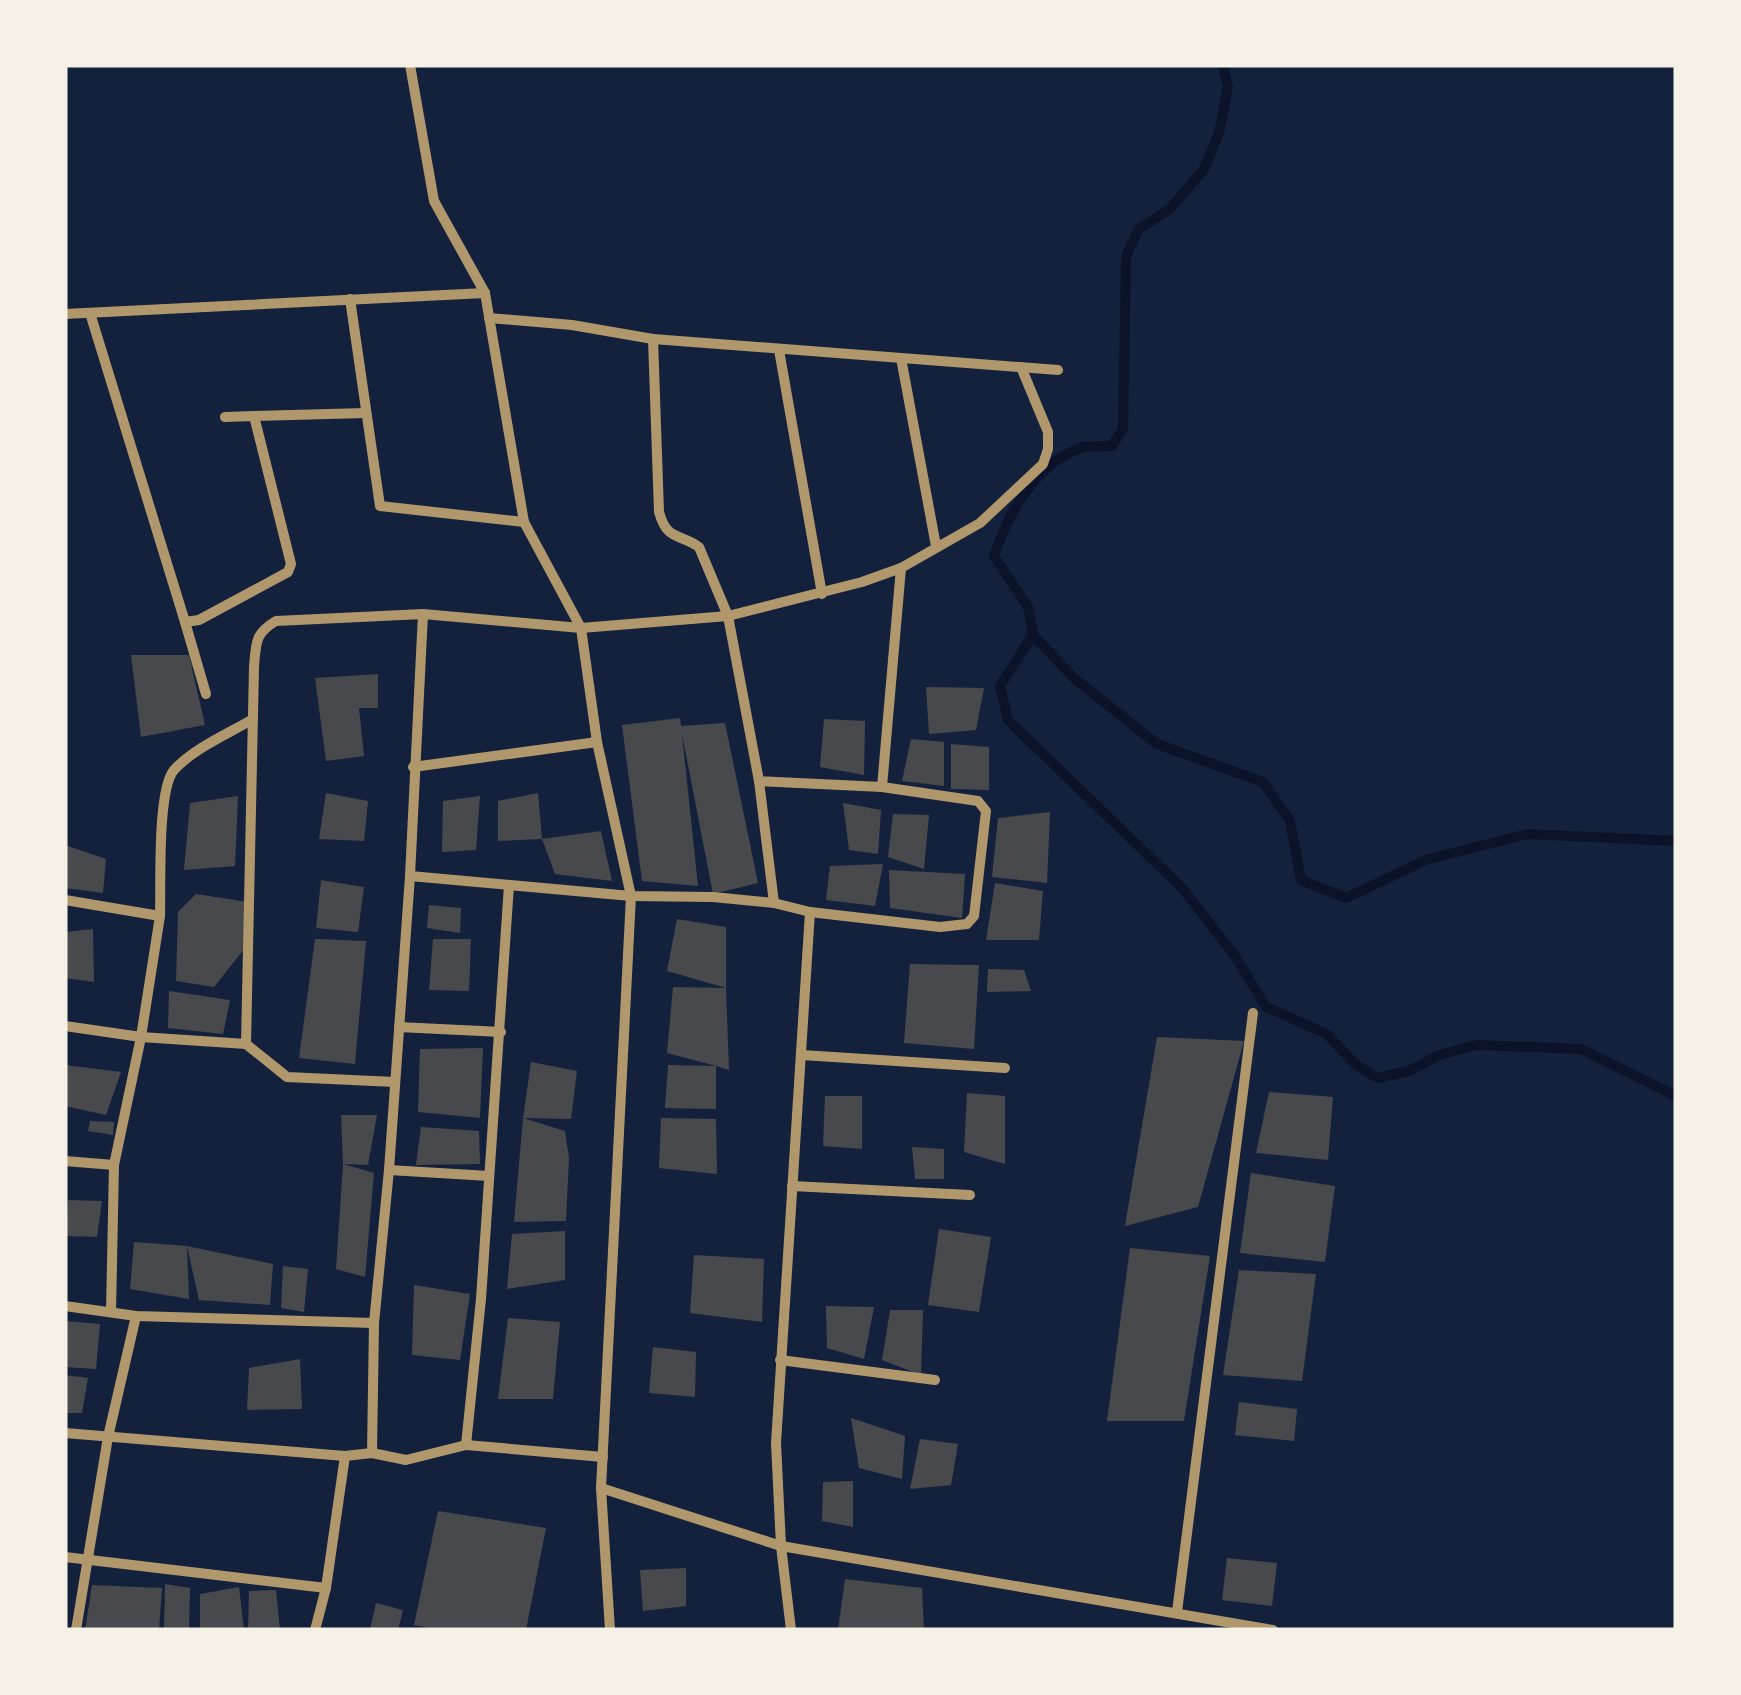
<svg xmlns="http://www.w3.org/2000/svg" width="1741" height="1695" viewBox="0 0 1741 1695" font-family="Montserrat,sans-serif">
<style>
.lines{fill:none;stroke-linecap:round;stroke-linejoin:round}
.stream{stroke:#0b132b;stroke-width:10}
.building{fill:#48494c}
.minor{stroke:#b1986c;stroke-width:10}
</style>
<rect width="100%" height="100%" fill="#14213d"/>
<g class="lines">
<!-- stream -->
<g class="stream">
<path d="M1223 65 1228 87 1219 133 1204 169 1170 209 1139 229 1126 256 1123 429 1112 446C1103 447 1090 445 1081 448 1036 463 1008 514 994 556L1028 607 1033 635 1000 686 1008 720 1183 889 1235 956 1266 1007 1327 1034 1354 1063 1377 1078 1409 1071 1439 1055 1477 1045 1581 1049 1676 1096"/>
<path d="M1033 635 1074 678 1157 744 1263 782 1290 821 1301 880 1346 898 1426 860 1527 834 1676 841"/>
</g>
</g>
<!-- building -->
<g class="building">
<path d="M131 655H189L205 725 141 737Z"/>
<path d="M378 674V708H359L364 756 326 761 315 678Z"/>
<path d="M926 687 984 688 976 730 929 734Z"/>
<path d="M680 718 681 726 725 723 758 883 713 894 682 734 698 886 642 881 622 725Z"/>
<path d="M824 719 865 721 864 775 820 767Z"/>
<path d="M911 739 944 742V786L902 781Z"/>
<path d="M951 744 989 747V790L951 789Z"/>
<path d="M326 793 368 801 364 841 319 839Z"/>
<path d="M538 793 542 839 498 841V801Z"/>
<path d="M238 796 235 866 184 870 190 803Z"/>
<path d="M480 796 476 850 442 852 443 801Z"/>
<path d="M843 803 881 810 878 854 849 850Z"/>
<path d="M1050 812 1047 883 992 877 998 818Z"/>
<path d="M893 814 929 815 924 869 888 857Z"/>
<path d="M601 831 612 881 555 874 542 839Z"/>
<path d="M65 845 106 859 103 893 65 888Z"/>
<path d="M883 864 875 906 826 900 830 866Z"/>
<path d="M889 870 965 874 962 918 890 908Z"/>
<path d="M321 880 364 887 358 932 316 928Z"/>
<path d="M995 883 1043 891 1039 940H986Z"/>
<path d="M196 894 248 902 245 948 214 987 176 981 178 912Z"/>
<path d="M429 905 461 908 460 933 427 928Z"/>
<path d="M677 919 726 927V988L667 971Z"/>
<path d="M93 929 94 982 65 978V932Z"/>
<path d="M315 939 366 941 355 1064 299 1058Z"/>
<path d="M433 939H471L469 991 429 990Z"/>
<path d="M910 964 979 965 974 1049 904 1043Z"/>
<path d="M988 969 1024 970 1031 991 987 992Z"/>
<path d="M673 987 726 988 729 1070 716 1066V1109L665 1108 668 1065 716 1066 667 1053Z"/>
<path d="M169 991 230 1000 223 1034 168 1028Z"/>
<path d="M1157 1037 1244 1041 1198 1207 1125 1226Z"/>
<path d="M483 1048 480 1118 418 1112 420 1049Z"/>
<path d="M531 1062 577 1071 571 1119 523 1118 565 1131 569 1158 566 1221 514 1222 523 1118Z"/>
<path d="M65 1065 121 1072 106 1115 65 1106Z"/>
<path d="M1269 1092 1333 1097 1328 1160 1256 1153Z"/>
<path d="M967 1093 1005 1096V1164L964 1152Z"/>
<path d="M825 1096H862V1149L823 1146Z"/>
<path d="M341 1115H377L368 1165 343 1164 374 1173 365 1277 336 1269 343 1164Z"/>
<path d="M661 1118 716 1119 717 1174 659 1168Z"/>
<path d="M90 1121 114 1122 113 1135 88 1131Z"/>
<path d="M421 1127 479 1131 480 1164 416 1165Z"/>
<path d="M912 1147 944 1149V1179H915Z"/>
<path d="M1251 1173 1335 1186 1325 1262 1240 1253Z"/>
<path d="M68 1200 102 1201 97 1237 65 1236Z"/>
<path d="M939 1229 991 1237 979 1312 928 1305Z"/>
<path d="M565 1231V1280L507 1289 512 1234Z"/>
<path d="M134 1242 187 1246 189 1299 130 1289Z"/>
<path d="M187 1246 273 1264 270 1305 199 1300Z"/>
<path d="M1130 1248 1210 1256 1184 1421H1107Z"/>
<path d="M694 1255 764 1259 762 1322 690 1313Z"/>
<path d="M283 1266 308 1269 304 1312 281 1308Z"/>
<path d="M1239 1270 1316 1274 1302 1381 1223 1375Z"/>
<path d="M414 1285 470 1294 460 1360 412 1355Z"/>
<path d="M826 1306 874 1307 864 1359 827 1348Z"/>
<path d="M890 1310H923L921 1375 882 1360Z"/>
<path d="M508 1318 560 1322 553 1399H498Z"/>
<path d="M65 1321 100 1324 96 1369 65 1367Z"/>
<path d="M653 1347 696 1352 695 1397 649 1393Z"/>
<path d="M300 1359 302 1409 247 1410 249 1368Z"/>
<path d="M65 1375 88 1378 82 1413H65Z"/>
<path d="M1239 1402 1297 1409 1294 1441 1235 1435Z"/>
<path d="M851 1418 905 1436 902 1479 859 1468Z"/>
<path d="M920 1439 958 1444 951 1485 910 1489Z"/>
<path d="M853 1481V1527L822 1521 823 1482Z"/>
<path d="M438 1511 546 1528 526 1630H441L414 1625Z"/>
<path d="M1227 1558 1277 1563 1272 1606 1222 1600Z"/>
<path d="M686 1568V1606L643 1611 640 1570Z"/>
<path d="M845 1579 922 1588 924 1630H838Z"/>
<path d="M165 1584 190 1588 189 1630H164Z"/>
<path d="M92 1585 162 1588 159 1630H85Z"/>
<path d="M239 1587 244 1630H200V1594Z"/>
<path d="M276 1590 280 1630H248L249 1591Z"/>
<path d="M376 1603 403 1610 398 1630H370Z"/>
</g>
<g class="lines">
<!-- minor -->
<g class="minor">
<path d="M410 65 434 201 485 293 524 522 581 628 597 742 631 896 601 1488 610 1630"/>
<path d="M350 299 380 506 524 522"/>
<path d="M90 313 185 622 199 620 288 572 291 564 254 416 225 417"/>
<path d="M65 314 485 293"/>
<path d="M489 318 572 325 653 339 1058 370"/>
<path d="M779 350 822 594"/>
<path d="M901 358 936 546"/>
<path d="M254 416 366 413"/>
<path d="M185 622 206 694"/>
<path d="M413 767 597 742"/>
<path d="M759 781 774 903"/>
<path d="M882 787 901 568"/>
<path d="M410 876 631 896 713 897 774 903 810 912 940 927 967 924 974 916 986 811 978 801 882 787 759 781 728 616 699 547C679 533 667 541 659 512L653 339"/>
<path d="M509 885 481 1299 466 1445 603 1457"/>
<path d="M65 900 160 916 141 1037 246 1044 254 667C256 643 255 633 276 621L423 614 581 628 728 616 862 582 901 568 980 523 1043 464 1048 449V432L1021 367"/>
<path d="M160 916C161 886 157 790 174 770 194 748 228 734 253 719"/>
<path d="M65 1026 141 1037 114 1165 111 1312"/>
<path d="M399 1027 501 1032"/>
<path d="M246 1044 287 1077 395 1082"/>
<path d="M802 1055 1005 1068"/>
<path d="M65 1161 114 1165"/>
<path d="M389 1170 489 1176"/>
<path d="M792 1186 970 1195"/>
<path d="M65 1306 136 1316 374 1323"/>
<path d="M780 1360 935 1380"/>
<path d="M65 1433 345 1456 372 1453 406 1460 466 1445"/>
<path d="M372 1453 374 1323 389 1170 410 876 423 614"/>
<path d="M601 1488 781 1546 1273 1630"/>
<path d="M65 1557 326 1588"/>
<path d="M1177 1612 1253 1013"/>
<path d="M76 1630 108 1437 136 1316"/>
<path d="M315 1630 326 1588 345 1456"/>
<path d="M791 1630 781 1546 776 1443 810 912"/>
</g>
</g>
<!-- border -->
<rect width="1741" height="1695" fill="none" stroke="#f6f1e7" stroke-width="135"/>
</svg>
